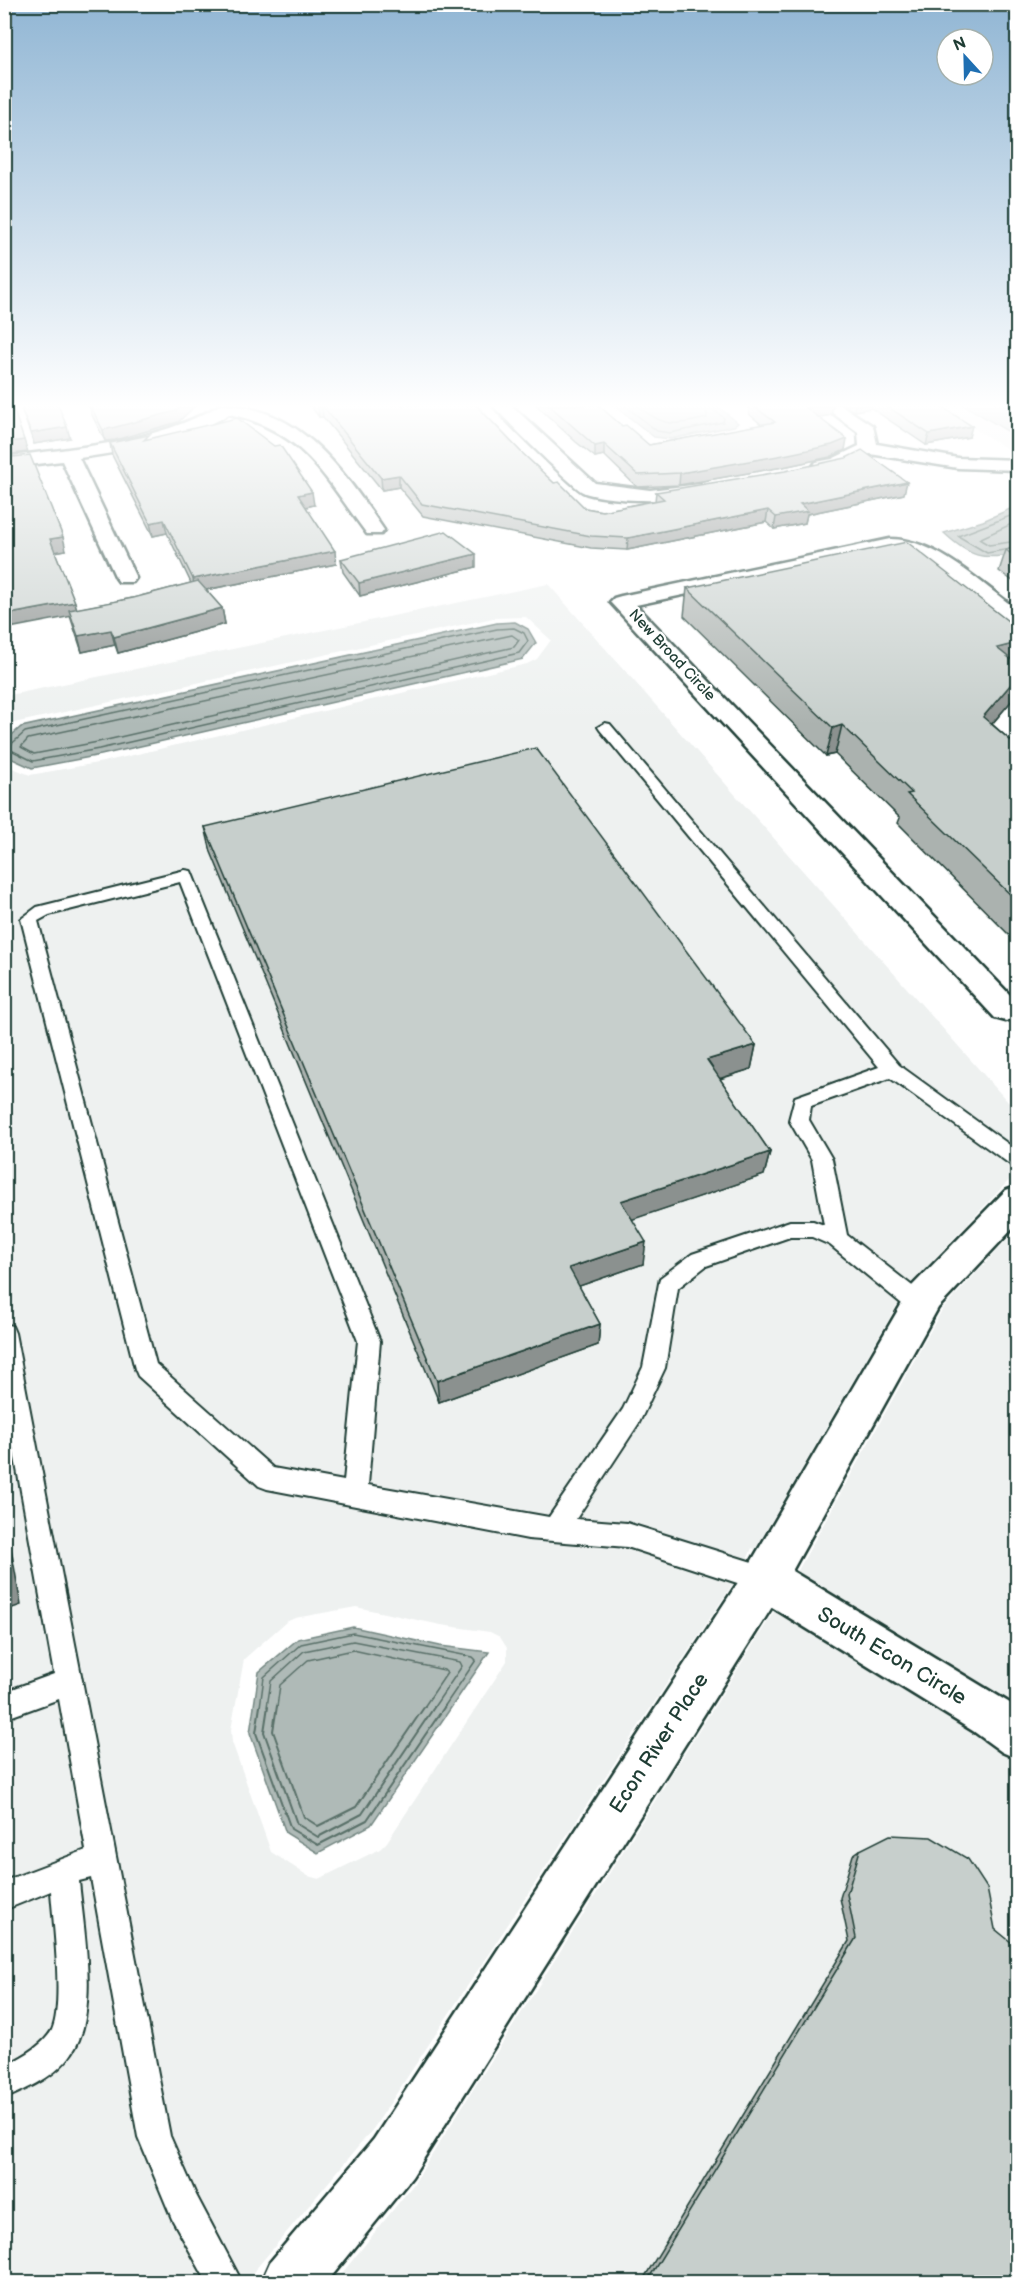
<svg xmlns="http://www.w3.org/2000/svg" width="1022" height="2287" viewBox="0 0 1022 2287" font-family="'Balsamiq Sans',sans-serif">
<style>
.built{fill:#eef1f0;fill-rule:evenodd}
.water{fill:#afbab7;stroke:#758883;stroke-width:1.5}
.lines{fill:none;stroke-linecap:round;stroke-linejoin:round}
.shore-far1{stroke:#596f68;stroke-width:1.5}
.shore{stroke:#596f68;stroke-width:2}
.service-casing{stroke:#1f3d34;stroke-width:4}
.minor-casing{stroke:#1f3d34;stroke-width:5}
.service{fill:#fff;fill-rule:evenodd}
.minor{fill:#fff;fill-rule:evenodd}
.wall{fill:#abb2af;stroke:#1f3d34;stroke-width:1.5}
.shaded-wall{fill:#8b918f;stroke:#1f3d34;stroke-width:1.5}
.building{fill:#c7cfcc;stroke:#1f3d34;stroke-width:1.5}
.labels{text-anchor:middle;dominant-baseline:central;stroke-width:4.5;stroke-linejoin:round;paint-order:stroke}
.far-street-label{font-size:15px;fill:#1f3d34;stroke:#fff}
.near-street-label{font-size:21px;fill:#1f3d34;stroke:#fff}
</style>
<rect width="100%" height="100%" fill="#fff"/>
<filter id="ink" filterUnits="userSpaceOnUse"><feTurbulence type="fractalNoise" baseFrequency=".0167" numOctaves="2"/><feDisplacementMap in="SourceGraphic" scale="12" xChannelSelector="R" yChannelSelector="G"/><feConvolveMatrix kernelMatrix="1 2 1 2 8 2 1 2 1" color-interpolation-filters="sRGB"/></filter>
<g filter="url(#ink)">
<!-- built -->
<g class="built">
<path d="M937 405H1017V455Z"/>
<path d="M548 584 1008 1102 1017 1108V1172L908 1286 755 1549 752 1548 745 1565 373 2129 245 2282H5V765L30 775 103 762 527 664 537 659 551 640 526 617 493 618 5 725V696ZM356 1607 441 1625 490 1632 500 1637 507 1648V1661L387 1842 380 1849 319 1879 308 1876 271 1852 232 1742 231 1730 244 1659 286 1622 295 1618Z"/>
<path d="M1017 1229V1710L998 1695 796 1574 942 1310Z"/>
<path d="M775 1610 983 1737 1017 1764V2282H335L413 2185Z"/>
</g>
<!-- water -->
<g class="water">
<path d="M614 405H716L738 423 734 426 671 439 654 437Z"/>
<path d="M964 405H1003L1017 413V437Z"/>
<path d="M1017 506V554C982 560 971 558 944 533L983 521Z"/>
<path d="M515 622 528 629 536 643 523 659 101 755 32 768 8 757 5 741 21 727 497 623Z"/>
<path d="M353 1627 440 1646 489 1652 371 1825 318 1853 286 1833 250 1733 259 1672 298 1639Z"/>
</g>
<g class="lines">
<!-- shore-far1 -->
<g class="shore-far1">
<path d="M624 405 657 431 670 433 723 422 724 418 715 411 714 405"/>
<path d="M636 405C664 427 673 426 707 418L706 405"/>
<path d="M1018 521 979 539 989 545 1018 541"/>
<path d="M1004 550 987 553 958 536 1018 513"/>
<path d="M514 628 524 633 528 641 519 653 99 749 33 761 7 748 25 732 497 629Z"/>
<path d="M512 635 519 640 514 647 98 742 34 754 21 747 28 739Z"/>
<path d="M260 1707 264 1677 301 1644 353 1633 473 1657 476 1660 444 1707"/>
<path d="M267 1707 271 1681 304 1651 353 1641 460 1662 462 1666 434 1707"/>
<path d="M277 1707 280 1685 308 1660 353 1650 444 1670 447 1673 424 1707"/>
</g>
<!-- shore -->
<g class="shore">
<path d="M260 1706 256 1733 291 1829 318 1845 367 1820 445 1706"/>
<path d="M268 1706 264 1732 297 1824 318 1837 362 1814 435 1706"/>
<path d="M277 1706 273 1731 304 1817 318 1826 356 1807 425 1706"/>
</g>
<!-- service casing -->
<g class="service-casing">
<g id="service">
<path d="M605 723 610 724 899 1065 1018 1151V1170L890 1078 811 1106 809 1120 832 1159 847 1235 929 1299 932 1306 929 1313 921 1315 913 1313 830 1245 812 1237H790L706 1266 678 1288 665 1368 639 1423 576 1519 627 1523 765 1566 774 1570 778 1579 774 1588 765 1592 627 1547 528 1539 267 1489 259 1486 138 1376 135 1369 21 919 37 907 185 870 191 871 380 1341 368 1485 549 1517 623 1409 643 1367 660 1278 692 1254 790 1221H813L824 1225 812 1160 789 1120 795 1097 879 1067 600 730 598 727ZM180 882 358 1341 344 1481 273 1468 156 1364 38 921 49 915Z"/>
<path d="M4 1324 12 1326 15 1333 170 2136 196 2195 242 2282H207L172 2219 138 2137 91 1878 79 1881C83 1927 100 2013 72 2053 57 2076 29 2088 4 2099V2066C21 2058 43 2046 52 2030 64 2005 53 1920 51 1891L4 1910V1881L86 1850 59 1699 4 1719V1692L54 1674 4 1397Z"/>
</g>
</g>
<!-- minor casing -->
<g class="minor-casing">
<g id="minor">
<path d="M220 405C299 405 342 469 384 530L381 534H367C325 478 303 430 229 414 184 442 130 451 79 458L136 578 133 582H119L116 578 62 461 4 468V457C77 447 155 444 220 405Z"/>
<path d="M493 405H511L595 483 650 490 700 484 709 490C699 506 600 501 583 492 573 487 499 414 493 405Z"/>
<path d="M822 405H841L873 426 877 444 958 458 1018 460V470L958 468 870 454 843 467 822 471 816 470 813 466 816 462 832 459 859 446 858 432Z"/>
<path d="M890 539C937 539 981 584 1018 610V627L1010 626 916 555 905 551H890L636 605 1012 997 1018 996V1017L1006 1021 995 1018 610 602 614 598 621 596Z"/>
<path d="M1018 1186V1223L938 1308 792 1571 1018 1708V1759L1002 1752 973 1731 772 1607 412 2177 327 2282H261L270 2262 374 2139 750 1564 912 1286 1006 1190Z"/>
</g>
</g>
<!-- service -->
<use href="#service" class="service"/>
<!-- minor -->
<use href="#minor" class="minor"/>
</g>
<!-- wall -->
<g class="wall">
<path d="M89 405H196L178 422 115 440 105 441 91 413Z"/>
<path d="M310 405H476L520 451 554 483 585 508 602 511 655 501 656 492 904 494 807 514 805 523 774 529 766 522 627 550 591 548 423 516 399 487 382 490 323 417H319Z"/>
<path d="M536 405H598L622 426 649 445 762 425 749 414V409L744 405H833L831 415 818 417 845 450 830 457 783 467 679 485 637 487 604 455 595 457 576 442Z"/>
<path d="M844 405H939L969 437 926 445 871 408 854 411Z"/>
<path d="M21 408 70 438 34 444Z"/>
<path d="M150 439 314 505 306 507 336 564 206 590 222 608 225 624 118 653 115 645 82 652 70 616 4 458 66 550 55 552 77 609 133 598 191 583 167 533 153 536 112 455 110 443Z"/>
<path d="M1017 547V584L999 571 1006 550Z"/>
<path d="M341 559 476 567 360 596 343 572Z"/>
<path d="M687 588 1014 698 992 724 1017 746V943L898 823 900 818 835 754 826 756 684 616Z"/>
<path d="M205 827 756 1045 751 1069 720 1079 770 1152 764 1175 632 1219 643 1264 579 1286 600 1324 598 1345 439 1402 211 852Z"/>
<path d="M860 1850 1017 2283H641L849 1941 840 1898 853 1855Z"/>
</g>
<!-- shaded-wall -->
<g class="shaded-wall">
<path d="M182 405H196L178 422 115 440 105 441 103 430Z"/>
<path d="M322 405 323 417H319L318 406Z"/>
<path d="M827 405H833L831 415 804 420 806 408Z"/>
<path d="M855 405H871V408L854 411Z"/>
<path d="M972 426 969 437 926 445 929 434Z"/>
<path d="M67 427 70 438 34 444 31 433Z"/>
<path d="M847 439 845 450 830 457 783 467 679 485 680 473Z"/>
<path d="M24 440 28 452 4 455V443Z"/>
<path d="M604 444V455L595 457V446Z"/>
<path d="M399 475V487L382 490 381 478Z"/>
<path d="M907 482 904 494 807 514 805 523 774 529 776 517 800 504Z"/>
<path d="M312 492 314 505 300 508 298 495Z"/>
<path d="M768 510 766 522 627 550 628 538Z"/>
<path d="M164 520 167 533 153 536 150 523Z"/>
<path d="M63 537 66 550 54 552 50 539Z"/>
<path d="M335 551 336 564 195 592 193 579Z"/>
<path d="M476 554V567L360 596 359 583Z"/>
<path d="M75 602 78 615 4 629V615Z"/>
<path d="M222 608 225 624 118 653 114 637Z"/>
<path d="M111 630 115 645 82 652 78 636Z"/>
<path d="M1017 643V669L997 648Z"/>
<path d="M1017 677V688L1014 698 973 746 983 717Z"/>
<path d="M842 725 835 754 826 756 833 728Z"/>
<path d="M756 1045 751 1069 702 1084 707 1060Z"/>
<path d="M770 1152 764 1175 619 1224 621 1201Z"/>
<path d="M646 1242 643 1264 568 1290 569 1268Z"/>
<path d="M600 1324 598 1345 439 1402 437 1381Z"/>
<path d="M4 1509 21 1605 4 1611Z"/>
</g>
<!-- building -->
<g class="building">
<path d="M46 405H58L67 427 31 433 21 408Z"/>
<path d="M90 405H182L176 411 112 428 103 430Z"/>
<path d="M317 405H476L520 451 554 483 559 482 585 508 602 511 664 499 656 492 785 471 846 458 862 450 907 482 800 504 808 511 776 517 768 510 628 538 591 536 422 504 399 475 381 478 322 405 318 406Z"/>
<path d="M549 405H598L622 426 626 425 649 445 775 422 752 405H827L806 408 847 439 832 445 784 455 680 473 638 475 604 444 595 446Z"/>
<path d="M885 405H939L972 426 929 434Z"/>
<path d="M14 411 24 440 4 443V413Z"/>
<path d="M237 418 274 446 280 445 312 492 298 495 335 551 193 579 164 520 150 523 110 443 149 435 144 440Z"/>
<path d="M30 455 63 537 50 539 75 602 4 615V458Z"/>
<path d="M446 531 476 554 359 583 341 559Z"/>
<path d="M907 542 1017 628V643L997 648 1017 664V677L983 717 1017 746V901L907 794 912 793 842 725 833 728 687 588Z"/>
<path d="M1017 547V558L1006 550Z"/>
<path d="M198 581 222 608 114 637 111 630 78 636 69 610 133 598Z"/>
<path d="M536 748 756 1045 707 1060 770 1152 621 1201 646 1242 569 1268 600 1324 437 1381 205 827Z"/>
<path d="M890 1835 931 1837 968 1859 987 1888 995 1929 1017 1947V2283H646L856 1938 847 1894 860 1850Z"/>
</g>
</g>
<!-- sky -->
<linearGradient id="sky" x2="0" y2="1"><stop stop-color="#91b6d4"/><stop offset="0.56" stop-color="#fff"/><stop offset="1" stop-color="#fff" stop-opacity="0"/></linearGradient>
<rect width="1022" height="725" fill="url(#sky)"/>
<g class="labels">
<!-- far-street labels -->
<g class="far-street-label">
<text transform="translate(672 655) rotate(47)">New Broad Circle</text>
</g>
<!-- near-street labels -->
<g class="near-street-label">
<text transform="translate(892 1656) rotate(31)">South Econ Circle</text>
<text transform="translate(659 1743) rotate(-57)">Econ River Place</text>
</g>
</g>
<!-- margin -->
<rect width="1022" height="2287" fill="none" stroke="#fff" stroke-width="24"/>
<rect x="12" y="12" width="998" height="2263" fill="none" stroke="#1f3d34" stroke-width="2" filter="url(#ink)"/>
<!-- north arrow -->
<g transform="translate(965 57) rotate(338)"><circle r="28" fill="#ffffff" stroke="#a5b1ae" stroke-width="1.5"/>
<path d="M0-4.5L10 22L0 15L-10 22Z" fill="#1f6fb2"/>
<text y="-9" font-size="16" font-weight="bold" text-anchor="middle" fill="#1f3d34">N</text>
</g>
</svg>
